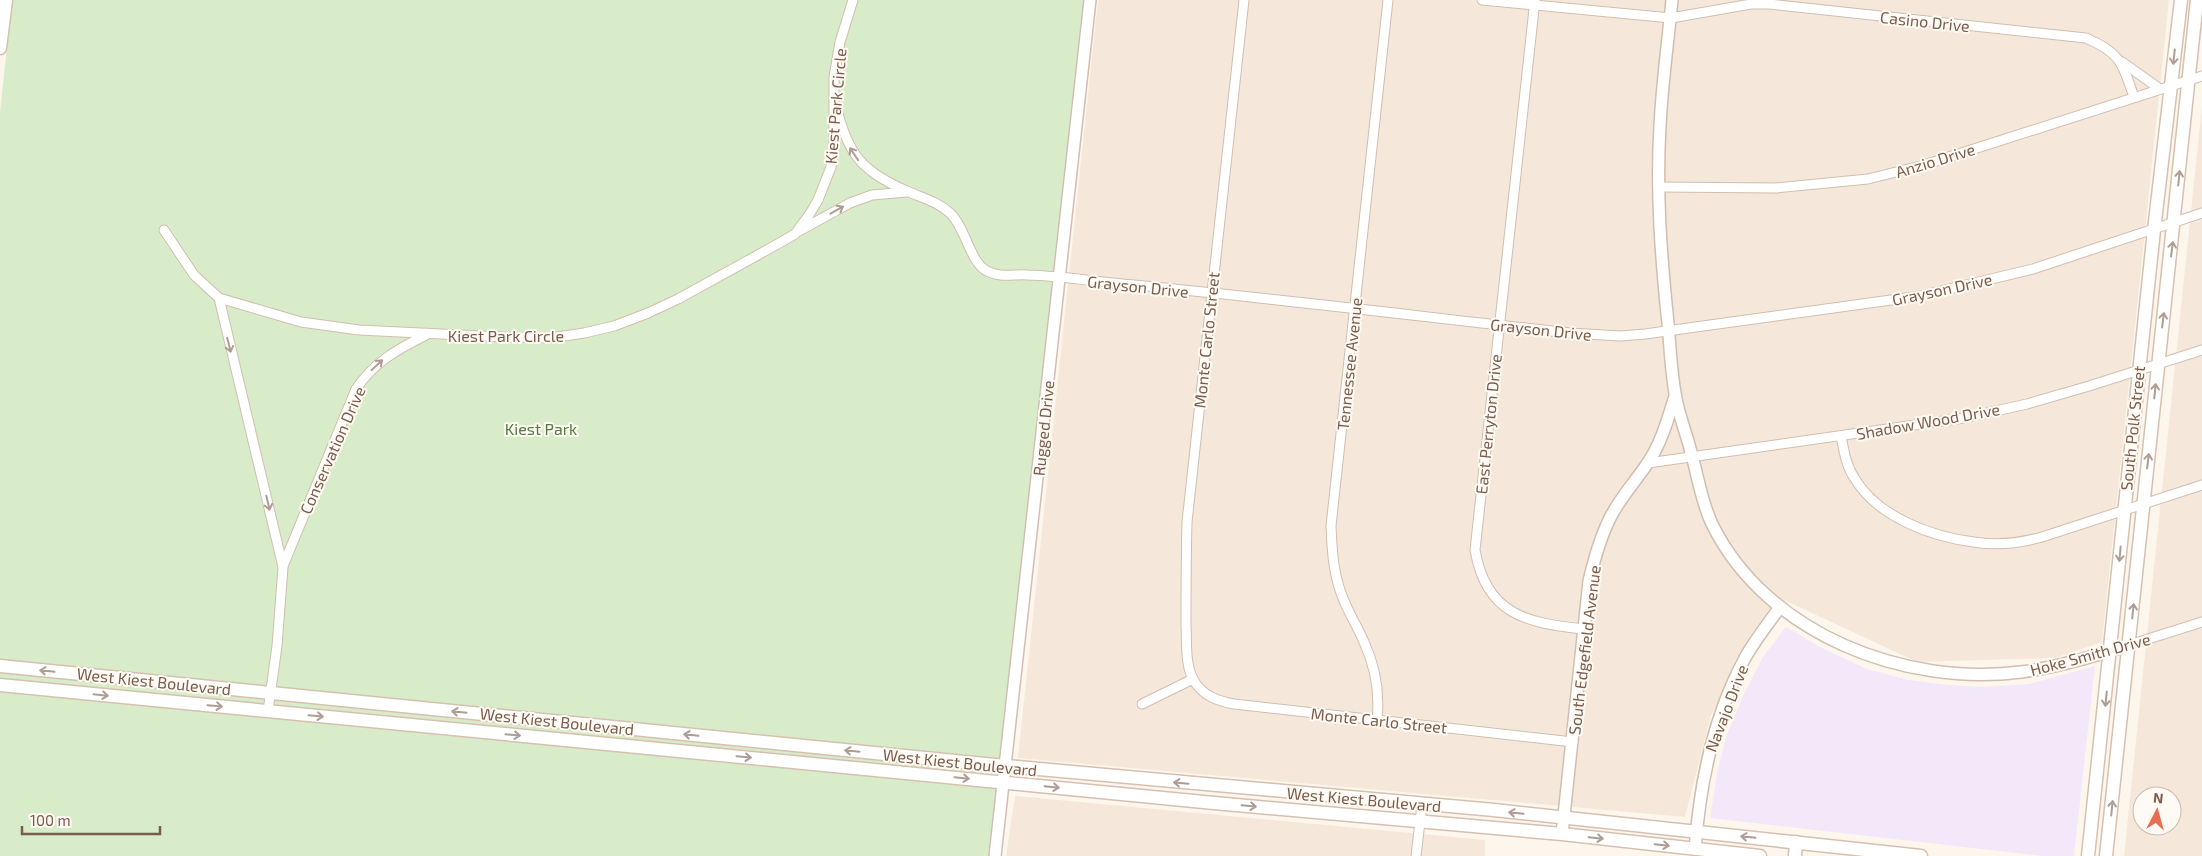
<svg xmlns="http://www.w3.org/2000/svg" width="2202" height="856" viewBox="0 0 2202 856" font-family="'Exo 2',sans-serif">
<style>
.residential{fill:#f5e8da;fill-rule:evenodd}
.education{fill:#f3e8fa}
.green{fill:#d8ecc9}
.lines{fill:none;stroke-linecap:round;stroke-linejoin:round}
.minor-casing{stroke:#d1beb0;stroke-width:11}
.tertiary-casing{stroke:#d1beb0;stroke-width:14}
.secondary-casing{stroke:#d6c0b0;stroke-width:15}
.minor{stroke:#fff;stroke-width:9}
.tertiary{stroke:#fff;stroke-width:11}
.secondary{stroke:#fff;stroke-width:12}
.oneway{stroke:#af9d94}
.labels{text-anchor:middle;dominant-baseline:central;stroke-width:4;stroke-linejoin:round;paint-order:stroke}
.street-label{font-size:16px;fill:#7a5c4d;stroke:#fffaf3}
.park-label{font-size:16px;fill:#537a41;stroke:#fffaf3}
</style>
<rect width="100%" height="100%" fill="#fdf6ec"/>
<!-- residential -->
<g class="residential">
<path d="M1098 0H2169L2102 642 2055 658 1917 662 1784 600 1711 715 1685 817 1018 758Z"/>
<path d="M2202 106V856H2124ZM2142 796H2172V826H2142Z"/>
<path d="M1015 796 1485 840V856H1006Z"/>
</g>
<!-- education -->
<path class="education" d="M1786 627 1822 648 1867 669 1909 680 1948 685 1982 687 2029 684 2095 666 2074 856H2042L1710 818 1717 774 1726 737 1744 694 1763 657Z"/>
<!-- green -->
<path class="green" d="M12 0H1083L988 856H0V112Z"/>
<g class="lines">
<!-- minor casing -->
<g class="minor-casing">
<g id="minor">
<path d="M1244 0 1187 522C1186 557 1186 592 1186 626 1187 643 1185 664 1193 679 1202 696 1218 701 1234 704L1573 742"/>
<path d="M1482 0 1671 18 1751 4H1769L2086 38C2121 53 2122 63 2134 97"/>
<path d="M1535 0 1475 550C1486 615 1527 623 1584 629"/>
<path d="M2122 62 2160 89"/>
<path d="M836 106C848 155 862 172 909 192 923 198 938 202 950 213 966 228 970 263 987 271 1000 278 1013 274 1027 275 1063 276 1099 282 1134 285 1280 299 1425 317 1570 333L1620 336 1645 334 1920 296 2033 269 2202 213"/>
<path d="M1658 187 1776 188 1868 179 1924 165 2202 76"/>
<path d="M164 230 194 275 219 298 301 322 359 330 503 337 551 338 584 333 614 326 648 313 678 299 776 245 795 234 809 215 818 200 831 167 834 151V77L840 42 853 0"/>
<path d="M799 231 850 203 872 195 907 192"/>
<path d="M219 298 283 567 277 646 268 711"/>
<path d="M1841 436C1844 451 1846 466 1855 479 1878 517 1932 537 1974 542 1997 546 2020 543 2042 537L2202 485"/>
<path d="M1648 463 1964 418 2027 404 2089 386 2202 350"/>
<path d="M283 566 356 389C374 362 398 349 426 335"/>
<path d="M2129 645 2202 622"/>
<path d="M1142 704 1193 679"/>
<path d="M1377 720C1380 692 1376 668 1364 642 1357 625 1347 611 1341 593 1333 571 1332 549 1331 526L1388 0"/>
<path d="M1416 856 1422 805"/>
</g>
</g>
<!-- tertiary casing -->
<g class="tertiary-casing">
<g id="tertiary">
<path d="M1672 0C1668 42 1662 84 1660 126 1656 192 1661 257 1668 323 1670 346 1671 370 1675 393 1678 413 1686 432 1691 452 1698 476 1701 501 1712 524 1766 634 1905 687 2021 672 2059 667 2094 656 2129 645"/>
<path d="M1562 834 1589 581C1594 560 1600 538 1610 518 1620 498 1635 482 1647 464 1661 444 1668 419 1675 396"/>
<path d="M1695 849C1700 782 1713 717 1745 658 1755 640 1768 624 1780 607"/>
<path d="M995 856 1090 0"/>
</g>
</g>
<!-- secondary casing -->
<g class="secondary-casing">
<g id="secondary">
<path d="M0 48 6 0"/>
<path d="M0 666 995 765 1494 810 1921 856"/>
<path d="M0 685 1214 803 1562 834 1760 856"/>
<path d="M1795 856 1796 842"/>
<path d="M2088 856 2154 230 2181 0"/>
<path d="M2106 856 2197 0"/>
</g>
</g>
<!-- minor -->
<use href="#minor" class="minor"/>
<!-- tertiary -->
<use href="#tertiary" class="tertiary"/>
<!-- secondary -->
<use href="#secondary" class="secondary"/>
</g>
<!-- one-way arrows -->
<defs><path id="oneway-shaft" d="M-6 0H5M1.5-3L5.5 0L1.5 3" fill="none" stroke-width="1.6" stroke-linecap="round" stroke-linejoin="round" transform="scale(1.25)"/></defs>
<g class="oneway">
<use href="#oneway-shaft" transform="translate(2174 57) rotate(96)"/>
<use href="#oneway-shaft" transform="translate(854 154) rotate(-124)"/>
<use href="#oneway-shaft" transform="translate(2179 178) rotate(-84)"/>
<use href="#oneway-shaft" transform="translate(837 210) rotate(-29)"/>
<use href="#oneway-shaft" transform="translate(2172 249) rotate(-83)"/>
<use href="#oneway-shaft" transform="translate(2163 320) rotate(-83)"/>
<use href="#oneway-shaft" transform="translate(229 345) rotate(76)"/>
<use href="#oneway-shaft" transform="translate(377 365) rotate(-43)"/>
<use href="#oneway-shaft" transform="translate(2155 391) rotate(-84)"/>
<use href="#oneway-shaft" transform="translate(2148 461) rotate(-83)"/>
<use href="#oneway-shaft" transform="translate(268 503) rotate(77)"/>
<use href="#oneway-shaft" transform="translate(2120 554) rotate(95)"/>
<use href="#oneway-shaft" transform="translate(2133 611) rotate(-84)"/>
<use href="#oneway-shaft" transform="translate(47 671) rotate(-174)"/>
<use href="#oneway-shaft" transform="translate(101 695) rotate(6)"/>
<use href="#oneway-shaft" transform="translate(2106 699) rotate(96)"/>
<use href="#oneway-shaft" transform="translate(215 706) rotate(5)"/>
<use href="#oneway-shaft" transform="translate(459 712) rotate(-174)"/>
<use href="#oneway-shaft" transform="translate(316 716) rotate(5)"/>
<use href="#oneway-shaft" transform="translate(513 735) rotate(5)"/>
<use href="#oneway-shaft" transform="translate(691 735) rotate(-174)"/>
<use href="#oneway-shaft" transform="translate(852 751) rotate(-174)"/>
<use href="#oneway-shaft" transform="translate(744 757) rotate(5)"/>
<use href="#oneway-shaft" transform="translate(962 778) rotate(6)"/>
<use href="#oneway-shaft" transform="translate(1181 783) rotate(-175)"/>
<use href="#oneway-shaft" transform="translate(1052 787) rotate(6)"/>
<use href="#oneway-shaft" transform="translate(1249 806) rotate(5)"/>
<use href="#oneway-shaft" transform="translate(2112 808) rotate(-84)"/>
<use href="#oneway-shaft" transform="translate(1516 813) rotate(-174)"/>
<use href="#oneway-shaft" transform="translate(1748 837) rotate(-174)"/>
<use href="#oneway-shaft" transform="translate(1596 838) rotate(6)"/>
<use href="#oneway-shaft" transform="translate(1662 845) rotate(6)"/>
</g>
<g class="labels">
<!-- street labels -->
<g class="street-label">
<text transform="translate(1925 21) rotate(6)">Casino Drive</text>
<text transform="translate(835 106) rotate(-85)">Kiest Park Circle</text>
<text transform="translate(1935 160) rotate(-17)">Anzio Drive</text>
<text transform="translate(1138 286) rotate(6)">Grayson Drive</text>
<text transform="translate(1942 289) rotate(-12)">Grayson Drive</text>
<text transform="translate(1541 329) rotate(6)">Grayson Drive</text>
<text x="506" y="335">Kiest Park Circle</text>
<text transform="translate(1206 340) rotate(-84)">Monte Carlo Street</text>
<text transform="translate(1349 364) rotate(-84)">Tennessee Avenue</text>
<text transform="translate(1928 421) rotate(-10)">Shadow Wood Drive</text>
<text transform="translate(1488 424) rotate(-84)">East Perryton Drive</text>
<text transform="translate(1043 428) rotate(-84)">Rugged Drive</text>
<text transform="translate(2132 428) rotate(-84)">South Polk Street</text>
<text transform="translate(332 450) rotate(-66)">Conservation Drive</text>
<text transform="translate(1584 650) rotate(-83)">South Edgefield Avenue</text>
<text transform="translate(2090 654) rotate(-15)">Hoke Smith Drive</text>
<text transform="translate(154 681) rotate(6)">West Kiest Boulevard</text>
<text transform="translate(1726 708) rotate(-69)">Navajo Drive</text>
<text transform="translate(1379 720) rotate(6)">Monte Carlo Street</text>
<text transform="translate(557 721) rotate(6)">West Kiest Boulevard</text>
<text transform="translate(960 762) rotate(6)">West Kiest Boulevard</text>
<text transform="translate(1364 799) rotate(5)">West Kiest Boulevard</text>
</g>
<!-- park labels -->
<g class="park-label">
<text x="541" y="428">Kiest Park</text>
</g>
</g>
<!-- north arrow -->
<g transform="translate(2157 811) rotate(6)"><circle r="24" fill="#fffaf3" stroke="#cabbb1"/>
<path d="M0-4L9 19L0 12L-9 19Z" fill="#e76f51"/>
<text y="-8" font-size="14" font-weight="bold" text-anchor="middle" fill="#7a5c4d">N</text>
</g>
<!-- scale -->
<path d="M22 826v8h138v-8" fill="none" stroke="#7a5c4d" stroke-width="2.5"/>
<text x="30" y="826" font-size="15" fill="#7a5c4d" stroke="#fffaf3" stroke-width="4" paint-order="stroke">100 m</text>
</svg>
